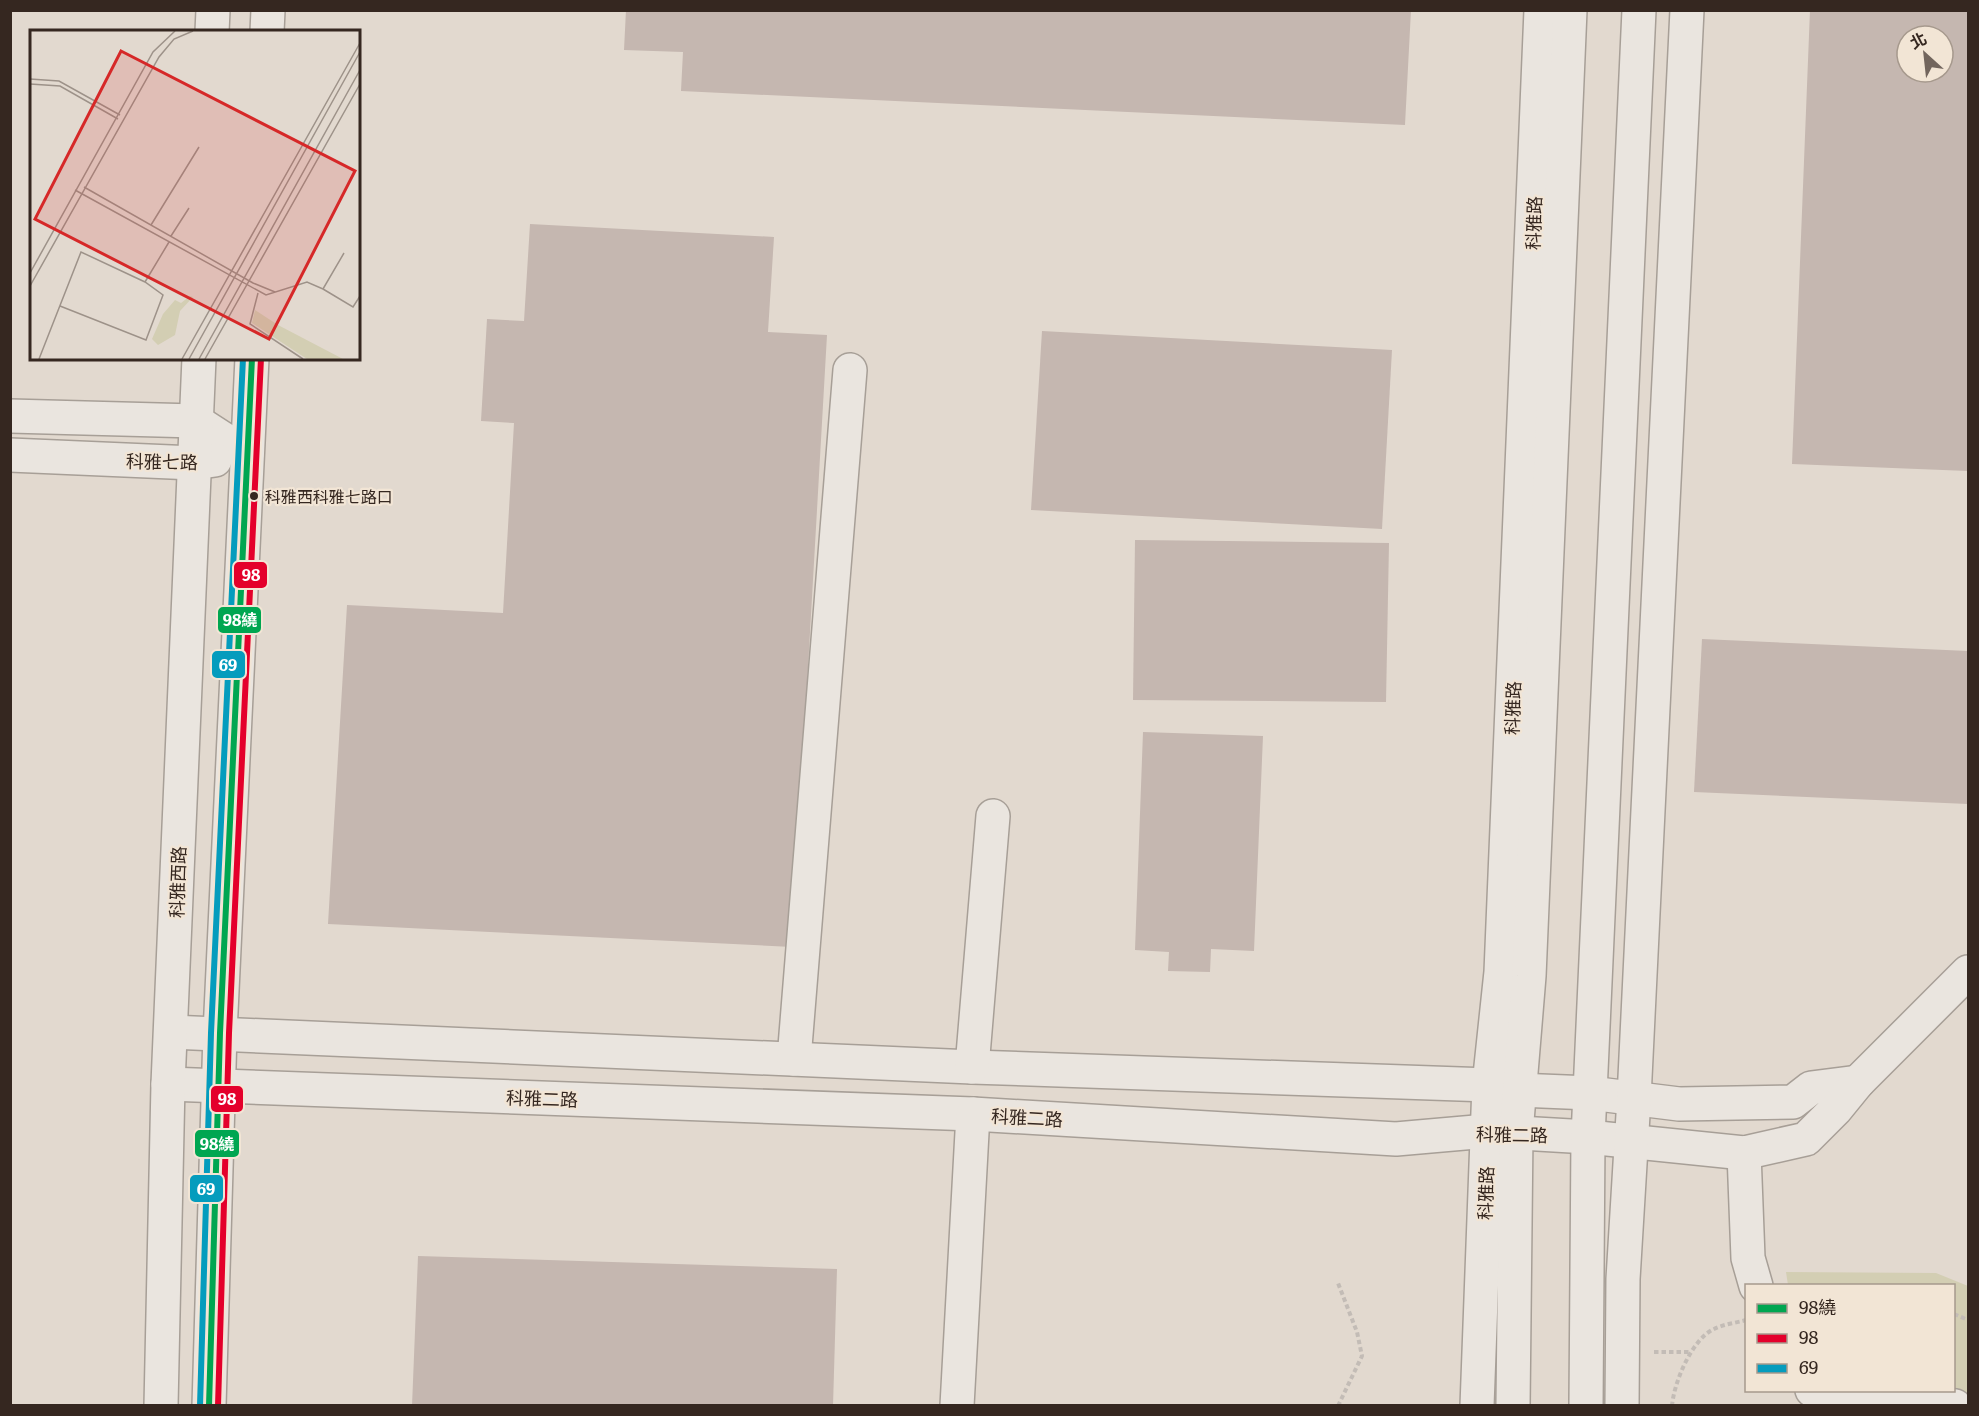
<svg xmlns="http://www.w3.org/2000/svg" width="1979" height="1416" viewBox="0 0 1979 1416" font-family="Literata,'Noto Sans TC',serif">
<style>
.green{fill:#d3ceb3}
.building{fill:#c5b7b0;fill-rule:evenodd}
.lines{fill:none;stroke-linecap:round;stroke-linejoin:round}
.minor-casing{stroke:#a79f97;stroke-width:36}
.path{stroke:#c3bcb6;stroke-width:4;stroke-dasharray:4.5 3;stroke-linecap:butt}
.minor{stroke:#eae5df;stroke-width:33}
.bus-1-casing{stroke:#f2e5d5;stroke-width:10}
.bus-2-casing{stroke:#f2e5d5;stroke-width:10}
.bus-3-casing{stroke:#f2e5d5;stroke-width:10}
.bus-1{stroke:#00a651;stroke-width:6}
.bus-2{stroke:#e4002b;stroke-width:6}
.bus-3{stroke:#059cbd;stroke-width:6}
.bus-dot{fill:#352720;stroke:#f2e5d5;stroke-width:2}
.labels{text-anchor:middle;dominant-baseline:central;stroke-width:4.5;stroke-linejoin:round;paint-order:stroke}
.bus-label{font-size:16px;fill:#352720;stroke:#f2e5d5;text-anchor:start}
.street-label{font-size:18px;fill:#352720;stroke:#f2e5d5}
.inset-road{fill:none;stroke:#9d9289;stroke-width:1.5}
.view{fill:#d62828;fill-opacity:0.15;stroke:#d62828;stroke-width:3}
.inset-edge{fill:none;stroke:#352720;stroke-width:3}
.line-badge{stroke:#f2e5d5;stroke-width:2}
.badge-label{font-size:16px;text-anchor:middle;font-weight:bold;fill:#fff}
</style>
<rect width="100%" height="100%" fill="#e2d9cf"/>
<!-- green -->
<path class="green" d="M1786 1272 1936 1273 1968 1286V1400L1954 1390V1286L1788 1285Z"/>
<!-- building -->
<g class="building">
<path d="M626 10H1411L1405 125 681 91 683 52 624 50Z"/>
<path d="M1810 10H1968V471L1792 464ZM1907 36H1943V72H1907Z"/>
<path d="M530 224 774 237 768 332 827 335 792 947 328 924 347 605 503 613 514 423 481 421 487 319 524 321Z"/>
<path d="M1042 331 1392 350 1382 529 1031 510Z"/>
<path d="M1135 540 1389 543 1386 702 1133 700Z"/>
<path d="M1702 639 1968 651V804L1694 792Z"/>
<path d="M1143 732 1263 736 1254 951 1211 949 1210 972 1168 971 1169 952 1135 950Z"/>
<path d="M418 1256 837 1269 833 1406H412Z"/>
</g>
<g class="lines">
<!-- minor casing -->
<g class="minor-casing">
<g id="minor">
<path d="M212 32 213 10"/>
<path d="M267 32 268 10"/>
<path d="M10 416 196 421 247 454"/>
<path d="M10 455 194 463 215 460"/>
<path d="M171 1032 972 1067 1489 1085 1518 1090 1590 1093 1679 1104 1793 1102 1811 1088 1858 1082"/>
<path d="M794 1059 850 370"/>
<path d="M972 1067 993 816"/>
<path d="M168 1084 973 1114 1396 1139 1487 1131 1588 1137 1744 1153 1806 1139 1836 1109 1858 1082 1968 972"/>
<path d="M1744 1153 1748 1258 1756 1286"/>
<path d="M1812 1390 1955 1406"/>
<path d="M161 1406 168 1084 199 358"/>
<path d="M209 1406 220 1033 252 358"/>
<path d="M957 1406 973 1114"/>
<path d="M1477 1406 1489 1085 1501 972 1541 10"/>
<path d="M1513 1406 1516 1133 1529 976 1570 10"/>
<path d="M1586 1406 1588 1137 1639 10"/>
<path d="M1622 1406 1623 1279 1634 1098 1687 10"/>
</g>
</g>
<!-- path -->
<g class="path">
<path d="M1954 1314 1968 1320"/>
<path d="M1654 1352H1691"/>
<path d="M1338 1406 1362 1356 1357 1332 1338 1283"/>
<path d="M1672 1406C1674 1382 1692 1339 1714 1329 1724 1324 1736 1323 1746 1320"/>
</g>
<!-- minor -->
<use href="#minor" class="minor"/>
<!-- bus-1 casing -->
<g class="bus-1-casing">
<path id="bus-1" d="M209 1406 220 1033 252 358"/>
</g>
<!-- bus-2 casing -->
<g class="bus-2-casing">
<path id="bus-2" d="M218 1406 229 1033 261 358"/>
</g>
<!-- bus-3 casing -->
<g class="bus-3-casing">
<path id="bus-3" d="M200 1406 211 1033 243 358"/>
</g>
<!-- bus-1 -->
<use href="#bus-1" class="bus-1"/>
<!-- bus-2 -->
<use href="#bus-2" class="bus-2"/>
<!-- bus-3 -->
<use href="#bus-3" class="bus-3"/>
</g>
<!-- markers -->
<circle class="bus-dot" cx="254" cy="496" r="5"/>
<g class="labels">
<!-- bus labels -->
<g class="bus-label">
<text x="265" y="496">科雅西科雅七路口</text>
</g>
<!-- street labels -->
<g class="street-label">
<text transform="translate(1533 223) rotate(-88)">科雅路</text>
<text transform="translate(162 461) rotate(1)">科雅七路</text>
<text transform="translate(1512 708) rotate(-88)">科雅路</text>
<text transform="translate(177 882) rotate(-88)">科雅西路</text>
<text transform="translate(542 1098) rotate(2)">科雅二路</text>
<text transform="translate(1027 1117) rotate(3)">科雅二路</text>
<text transform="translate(1512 1134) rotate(1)">科雅二路</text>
<text transform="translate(1485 1193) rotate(-88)">科雅路</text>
</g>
</g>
<!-- overview -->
<g transform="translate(30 30)">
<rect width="330" height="330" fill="#e2d9cf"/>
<path d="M160 266 163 267 150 281 145 305 128 315 122 309 133 284 145 270 151 273ZM225 280 248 295 313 329H277L222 293Z" fill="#d3ceb3"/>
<path class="inset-road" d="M0 49 29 51 90 85M0 54 30 56 88 89M54 157 223 253 245 262M45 160 236 265 277 252 293 259 314 223M121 195 169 117M141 206 159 178M0 243 123 22 145 1M115 252 139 212M0 256 129 27 144 9 163 1M293 259 323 277 330 266M228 263 220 294 273 329M9 329 51 222 115 252 133 265 116 310 30 276M152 329 330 13M159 329 330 22M169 329 330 40M175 329 330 54"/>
<path class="view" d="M91 21 325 141 239 309 5 189Z"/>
<rect width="330" height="330" class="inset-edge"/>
</g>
<g class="line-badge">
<rect x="233" y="561" width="35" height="28" rx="6" fill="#e4002b"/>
<rect x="217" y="606" width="45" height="28" rx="6" fill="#00a651"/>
<rect x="211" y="650" width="35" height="29" rx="6" fill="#059cbd"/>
<rect x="210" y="1085" width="34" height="28" rx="6" fill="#e4002b"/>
<rect x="194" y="1129" width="46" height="29" rx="6" fill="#00a651"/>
<rect x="189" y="1174" width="35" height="29" rx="6" fill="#059cbd"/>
</g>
<g class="badge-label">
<text x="251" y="581">98</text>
<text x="240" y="626">98繞</text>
<text x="228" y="671">69</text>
<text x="227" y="1105">98</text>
<text x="217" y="1150">98繞</text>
<text x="206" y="1195">69</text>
</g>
<!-- border -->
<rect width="1979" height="1416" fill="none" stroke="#352720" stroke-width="24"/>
<!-- legend -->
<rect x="1745" y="1284" width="210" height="108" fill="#f2e5d5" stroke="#a6998d" stroke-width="1.5"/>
<rect x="1757" y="1304" width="30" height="9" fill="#00a651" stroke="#a6998d" stroke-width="1.5"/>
<text x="1799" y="1314" font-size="18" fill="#352720">98繞</text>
<rect x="1757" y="1334" width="30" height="9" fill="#e4002b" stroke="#a6998d" stroke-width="1.5"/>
<text x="1799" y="1344" font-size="18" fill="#352720">98</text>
<rect x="1757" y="1364" width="30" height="9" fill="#059cbd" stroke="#a6998d" stroke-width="1.5"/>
<text x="1799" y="1374" font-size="18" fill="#352720">69</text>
<!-- north arrow -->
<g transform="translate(1925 54) rotate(333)"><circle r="28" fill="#f2e5d5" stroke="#a6998d" stroke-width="1.5"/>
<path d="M0-4.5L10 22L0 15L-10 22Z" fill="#72655d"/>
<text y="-9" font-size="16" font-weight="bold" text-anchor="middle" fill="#352720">北</text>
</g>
</svg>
